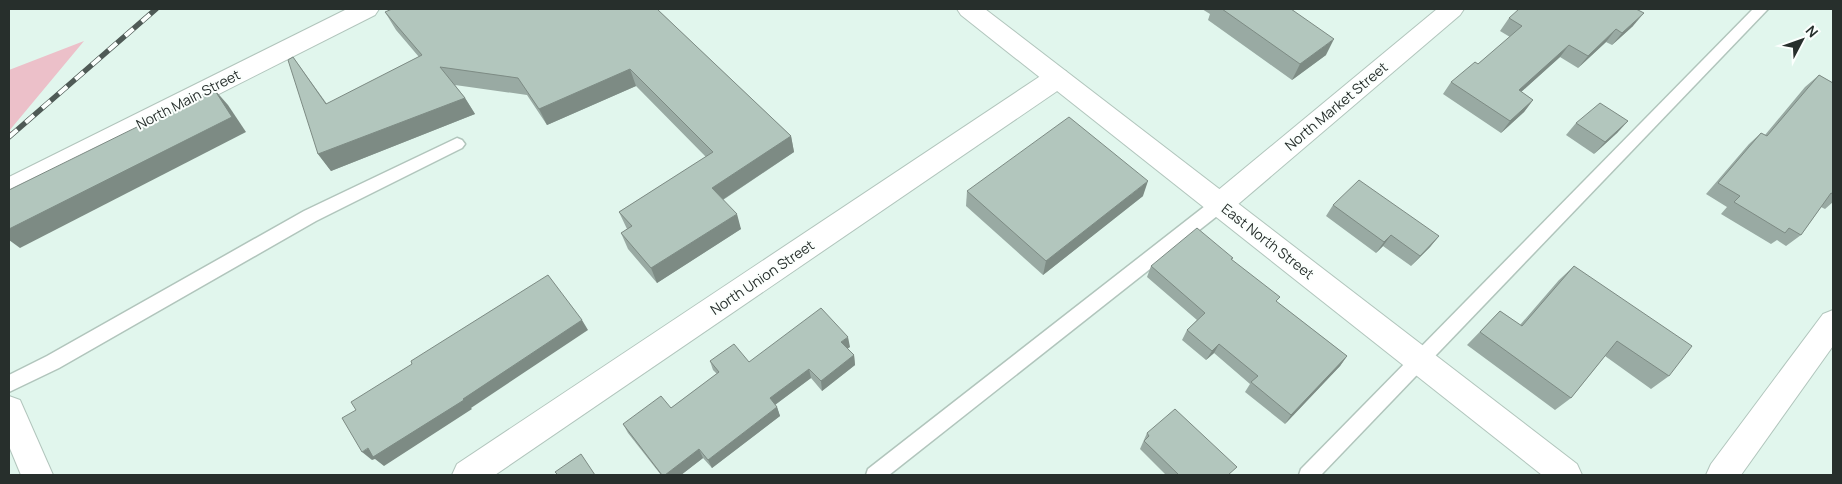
<svg xmlns="http://www.w3.org/2000/svg" width="1842" height="484" viewBox="0 0 1842 484" font-family="Manrope,sans-serif">
<style>
.green{fill:#ecc0c9}
.lines{fill:none;stroke-linecap:round;stroke-linejoin:round}
.service-casing{stroke:#b1c5bc;stroke-width:3}
.minor-casing{stroke:#b1c5bc;stroke-width:2}
.tertiary-casing{stroke:#b1c5bc;stroke-width:2}
.service{fill:#fff;fill-rule:evenodd}
.minor{fill:#fff;fill-rule:evenodd}
.tertiary{fill:#fff;fill-rule:evenodd}
.rail-casing{stroke:#4f5a56;stroke-width:5.5}
.rail{stroke:#fbfffd;stroke-width:4;stroke-dasharray:11;stroke-linecap:butt}
.wall{fill:#99aaa3}
.shaded-wall{fill:#7d8b84}
.building{fill:#b2c6bd;stroke:#7d8b84}
.labels{text-anchor:middle;dominant-baseline:central;stroke-width:4;stroke-linejoin:round;paint-order:stroke}
.street-label{font-size:14px;fill:#272f2c;stroke:#fbfffd}
</style>
<rect width="100%" height="100%" fill="#e1f6ed"/>
<!-- green -->
<path class="green" d="M84 41 9 131 14 132 9 137V70Z"/>
<g class="lines">
<!-- service casing -->
<g class="service-casing">
<g id="service">
<path d="M1753 9H1768L1321 475H1299L1301 469Z"/>
<path d="M457 138 462 140 465 144 462 148 316 221 59 368 9 392V375L47 356 304 211Z"/>
<path d="M1220 198 1226 199 1228 204 1226 209 889 475H866L868 469 1214 199Z"/>
</g>
</g>
<!-- minor casing -->
<g class="minor-casing">
<g id="minor">
<path d="M347 9H379L375 15 9 200V177Z"/>
<path d="M1437 9H1464L1460 15 1229 212 1220 215 1211 212 1207 204 1211 196Z"/>
<path d="M1057 69 1066 71 1069 78 1066 85 495 475H452L457 464 1048 71Z"/>
<path d="M1833 310V346L1741 475H1706L1711 464 1823 314Z"/>
<path d="M9 396 20 400 53 475H21L9 446Z"/>
</g>
</g>
<!-- tertiary casing -->
<g class="tertiary-casing">
<path id="tertiary" d="M957 9H985L1577 464 1582 475H1542L961 15Z"/>
</g>
<!-- service -->
<use href="#service" class="service"/>
<!-- minor -->
<use href="#minor" class="minor"/>
<!-- tertiary -->
<use href="#tertiary" class="tertiary"/>
<!-- rail casing -->
<g class="rail-casing">
<path id="rail" d="M9 137 156 9"/>
</g>
<!-- rail -->
<use href="#rail" class="rail"/>
</g>
<!-- wall -->
<g class="wall">
<path d="M657 9 791 136 794 152 723 200 741 229 657 283 628 249 621 233 627 229 619 212 706 157 636 86 547 125 527 95 455 85 465 98 475 114 331 171 318 154 293 57 327 104 419 57 396 30 385 12Z"/>
<path d="M1202 9H1291L1326 55 1292 80 1208 20 1210 14Z"/>
<path d="M1509 18 1633 26 1612 45 1606 42 1578 68 1560 57 1521 92 1533 100 1524 112 1501 133 1443 94 1451 82 1478 64 1510 37 1500 31Z"/>
<path d="M1819 75 1833 83V202L1825 209 1821 207 1801 235 1786 246 1777 240 1771 244 1721 214 1727 207 1706 194 1749 144 1761 133 1765 135 1805 87Z"/>
<path d="M1628 121 1617 133 1594 154 1566 135 1576 123Z"/>
<path d="M967 191 1143 196 1043 275 966 206Z"/>
<path d="M1333 205 1439 236 1430 247 1411 266 1383 246 1376 253 1326 216Z"/>
<path d="M1232 260 1277 302 1347 356 1340 366 1285 424 1245 392 1250 384 1214 353 1206 360 1182 340 1187 330 1197 320 1147 277 1151 266Z"/>
<path d="M1574 266 1669 376 1651 389 1605 356 1571 398 1555 410 1467 345 1500 311 1520 325 1559 280Z"/>
<path d="M850 347 847 348 854 355 855 365 822 391 811 378 775 405 777 407 780 416 712 468 703 458 681 475H661L628 433 623 424 671 408 717 374 713 370 710 361 749 362Z"/>
<path d="M1147 433 1231 475H1166L1140 449Z"/>
</g>
<!-- shaded-wall -->
<g class="shaded-wall">
<path d="M1644 13 1633 26 1612 45 1622 33Z"/>
<path d="M1616 29 1606 42 1578 68 1588 56Z"/>
<path d="M1334 39 1326 55 1292 80 1300 64Z"/>
<path d="M1569 45 1560 57 1510 102 1519 90Z"/>
<path d="M630 69 636 86 547 125 539 109Z"/>
<path d="M214 89 228 105 246 132 20 248 9 240V229Z"/>
<path d="M465 98 475 114 331 171 318 154Z"/>
<path d="M1533 100 1524 112 1501 133 1510 121Z"/>
<path d="M1628 121 1617 133 1594 154 1605 142Z"/>
<path d="M791 136 794 152 716 204 712 188Z"/>
<path d="M1148 181 1143 196 1043 275 1046 261Z"/>
<path d="M737 214 741 229 657 283 651 268Z"/>
<path d="M1391 235 1383 246 1376 253 1384 242Z"/>
<path d="M1439 236 1430 247 1411 266 1420 256Z"/>
<path d="M582 320 588 330 471 408 472 409 384 466 375 459 372 460 362 452Z"/>
<path d="M848 337 850 347 843 352 841 342Z"/>
<path d="M1219 344 1214 353 1206 360 1212 351Z"/>
<path d="M854 355 855 365 822 391 821 381Z"/>
<path d="M1347 356 1340 366 1285 424 1291 415Z"/>
<path d="M809 369 811 378 772 407 770 398Z"/>
<path d="M777 407 780 416 712 468 708 460Z"/>
<path d="M699 449 703 458 681 475H665Z"/>
</g>
<!-- building -->
<g class="building">
<path d="M392 9H657L791 136 712 188 737 214 651 268 621 233 632 226 619 212 713 152 630 69 539 109 518 78 440 67 465 98 318 154 288 60 293 57 326 104 422 55 385 12Z"/>
<path d="M1222 9H1291L1334 39 1300 64Z"/>
<path d="M1519 9H1636L1644 13 1622 33 1616 29 1588 56 1569 45 1519 90 1533 100 1510 121 1451 82 1475 62 1478 64 1522 26 1509 18Z"/>
<path d="M1819 75 1833 83V194L1831 193 1801 235 1789 228 1785 233 1734 202 1740 196 1718 183 1761 133 1767 136Z"/>
<path d="M214 89 232 117 9 229V190Z"/>
<path d="M1600 103 1628 121 1605 142 1576 123Z"/>
<path d="M1069 117 1148 181 1046 261 967 191Z"/>
<path d="M1359 180 1439 236 1420 256 1391 235 1384 242 1333 205Z"/>
<path d="M1197 228 1233 258 1231 259 1280 297 1276 301 1347 356 1291 415 1251 382 1258 376 1219 344 1212 351 1187 330 1205 313 1151 266Z"/>
<path d="M1574 266 1692 346 1669 376 1617 341 1571 398 1480 332 1500 311 1522 326Z"/>
<path d="M548 275 582 320 463 399 464 400 373 457 368 448 362 452 342 418 356 410 351 402 412 364 411 361Z"/>
<path d="M821 308 848 337 841 342 854 355 821 381 809 369 770 398 777 407 708 460 699 449 665 475H662L623 424 661 396 671 408 719 372 710 361 734 344 749 362Z"/>
<path d="M1175 409 1237 467 1228 475H1179L1144 441 1149 436 1147 433Z"/>
<path d="M581 454 595 475H558L555 472Z"/>
</g>
<g class="labels">
<!-- street labels -->
<g class="street-label">
<text transform="translate(188 99) rotate(-27)">North Main Street</text>
<text transform="translate(1336 106) rotate(-40)">North Market Street</text>
<text transform="translate(1268 241) rotate(38)">East North Street</text>
<text transform="translate(762 277) rotate(-34)">North Union Street</text>
</g>
</g>
<!-- border -->
<rect width="1842" height="484" fill="none" stroke="#272f2c" stroke-width="20"/>
<!-- north arrow -->
<g transform="translate(1802 40) rotate(49)" stroke="#fbfffd" stroke-width="4" paint-order="stroke">
<path d="M0-4L9 19L0 12L-9 19Z" fill="#272f2c"/>
<text y="-8" font-size="14" font-weight="bold" text-anchor="middle" fill="#272f2c">N</text>
</g>
</svg>
